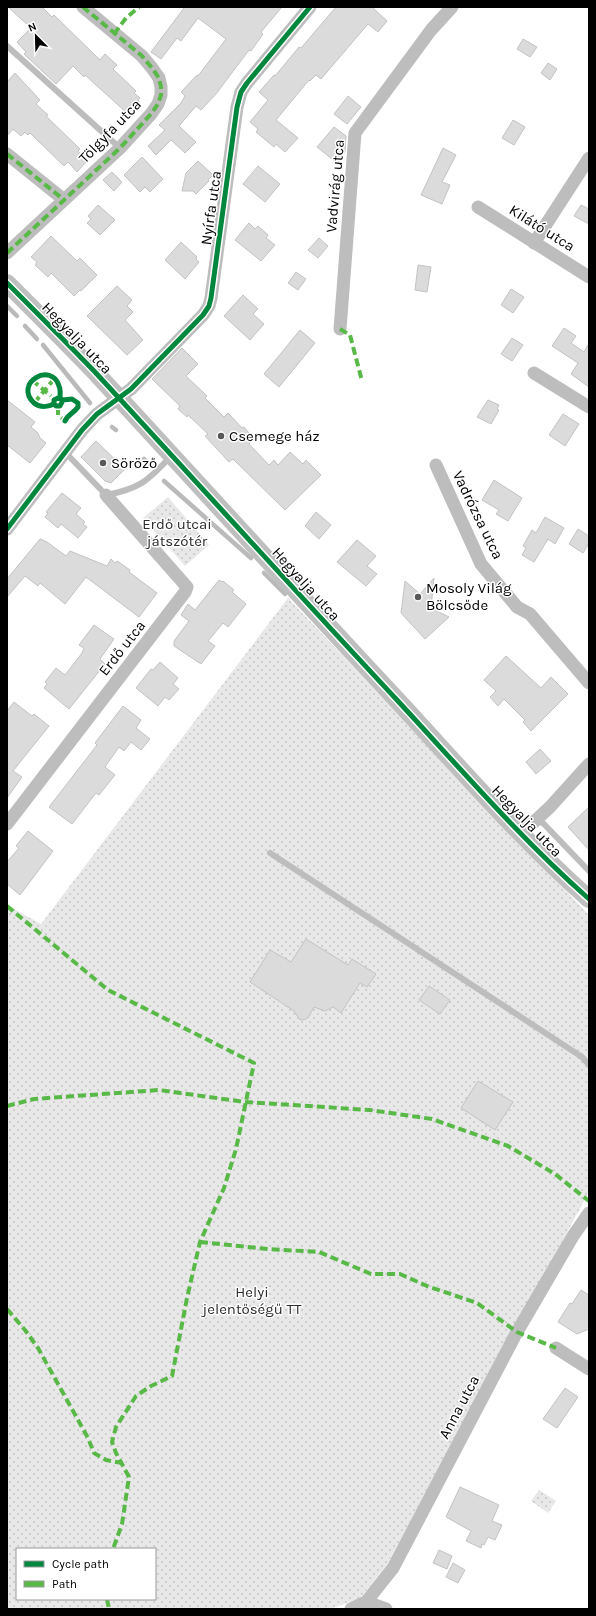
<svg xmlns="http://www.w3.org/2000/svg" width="596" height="1616" viewBox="0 0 596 1616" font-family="Karla,sans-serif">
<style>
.park{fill:url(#park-dots);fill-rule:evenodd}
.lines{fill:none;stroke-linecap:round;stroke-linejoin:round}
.stream{stroke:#bababa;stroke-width:4.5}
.building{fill:#dbdbdb;stroke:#c3c3c3}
.lane{stroke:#bdbdbd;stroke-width:6}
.street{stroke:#bdbdbd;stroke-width:13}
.secondary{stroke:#bfbfbf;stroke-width:18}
.quiet{stroke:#58b947;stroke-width:4;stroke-dasharray:8 4;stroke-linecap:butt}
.cycleway-casing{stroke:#fff;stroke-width:8}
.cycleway{stroke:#00873e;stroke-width:5}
.poi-dot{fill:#595959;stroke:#fff;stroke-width:1.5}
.labels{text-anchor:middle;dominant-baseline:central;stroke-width:3;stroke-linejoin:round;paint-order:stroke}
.street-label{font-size:15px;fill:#000;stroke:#fff}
.poi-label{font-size:15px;fill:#000;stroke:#fff;text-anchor:start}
.park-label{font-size:15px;fill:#2c2c2c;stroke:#fff}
</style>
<defs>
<pattern id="park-dots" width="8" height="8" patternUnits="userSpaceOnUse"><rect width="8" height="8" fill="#e8e8e8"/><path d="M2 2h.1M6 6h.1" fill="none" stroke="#c5c5c5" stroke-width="1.8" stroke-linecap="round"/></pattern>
</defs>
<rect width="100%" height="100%" fill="#fff"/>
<!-- park -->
<g class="park">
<path d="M168 497 209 545 185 566 143 518Z"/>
<path d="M288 598 589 915V1192L386 1566 360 1598 331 1609H7V905L41 924ZM17 1549H155V1599H17Z"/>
<path d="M539 1490 556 1501 548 1513 531 1501Z"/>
</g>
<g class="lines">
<!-- stream -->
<g class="stream">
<path d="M7 306 17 316"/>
<path d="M25 326 37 339"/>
<path d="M43 345 90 403"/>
<path d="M112 427 116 430"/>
<path d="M144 459 147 462"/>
<path d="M164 481 251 558"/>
<path d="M264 573 285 594"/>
</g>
</g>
<!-- building -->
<g class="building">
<path d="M8 7H42L52 17 54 15 100 60 105 54 117 65 113 69 136 91 134 93 140 98 138 100 139 102 128 114 85 75 84 77 73 66 56 84 26 56 24 54 26 52 17 42 31 28Z"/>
<path d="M183 7H282L261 32 263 34 251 51 249 50 216 94 201 110 196 106 179 126 196 142 185 153 171 140 156 155 148 146 165 130 159 125 181 103 185 96 181 92 197 75 198 76 226 39 198 18 181 41 177 38 161 59 151 52 184 8Z"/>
<path d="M336 7H372L387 21 378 32 368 24 321 79 316 75 310 81 309 80 276 120 298 138 285 152 276 144 274 147 256 132 258 129 250 122 268 100 259 92 274 75 275 76 299 47 301 48Z"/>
<path d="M523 39 537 47 530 57 517 49Z"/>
<path d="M548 63 557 69 550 80 541 73Z"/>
<path d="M15 73 40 100 36 104 48 115 46 116 80 149 78 151 87 161 77 172 68 162 64 166 30 133 28 135 25 132 21 136 13 129 7 136V82Z"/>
<path d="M348 96 361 107 347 124 334 114Z"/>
<path d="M513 120 525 127 514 145 502 138Z"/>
<path d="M334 127 346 136 345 152 337 163 317 147Z"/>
<path d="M443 148 456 155 442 182 450 185 442 204 421 195Z"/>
<path d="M142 157 163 179 150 192 145 187 140 192 124 175Z"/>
<path d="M198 161 213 175 208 180 209 181 196 194 193 191H182L186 173Z"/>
<path d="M258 166 280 184 265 202 243 184Z"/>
<path d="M112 172 122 182 114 191 103 180Z"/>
<path d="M98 205 115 220 100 235 87 223 91 219 88 216Z"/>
<path d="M581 205 589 209V224L574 216Z"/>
<path d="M249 223 255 229 258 226 268 235 266 238 275 245 261 261 235 240Z"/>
<path d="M51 236 77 261 80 258 97 275 81 291 80 290 74 296 51 273 48 277 35 265 37 262 31 257Z"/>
<path d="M319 238 328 246 318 258 308 250Z"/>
<path d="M181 242 197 257 196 259 199 262 185 279 165 260Z"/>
<path d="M418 265 431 267 427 292 415 290Z"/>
<path d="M296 272 306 279 298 290 288 283Z"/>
<path d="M117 286 132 300 127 306 133 312 125 320 143 340 127 355 87 316Z"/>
<path d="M511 289 524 297 513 313 501 305Z"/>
<path d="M243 295 258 309 253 314 264 324 250 340 224 316Z"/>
<path d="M564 328 576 336 571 343 584 352 589 343V387L571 374 578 363 552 346Z"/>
<path d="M300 330 315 343 279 387 264 374Z"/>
<path d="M512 338 523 345 512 361 501 354Z"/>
<path d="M182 348 198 364 186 376 207 396 205 398 224 417 228 413 242 428 244 427 254 439 249 444 269 465 274 460 278 465 290 452 303 464 306 460 321 475 285 510 233 459 229 462 205 436 208 434 188 415 187 417 178 409 180 406 152 379Z"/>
<path d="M7 400 35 422 31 427 38 433 40 438 46 443 30 463 7 445Z"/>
<path d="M488 400 499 405 497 409 499 410 491 424 477 417Z"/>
<path d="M563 414 579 424 565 446 549 435Z"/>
<path d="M96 441 125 469 111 483 105 481 81 457Z"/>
<path d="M494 480 522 498 508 521 496 514 499 510 482 500Z"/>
<path d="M62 493 81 508 76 514 85 522 83 524 87 527 78 538 61 524 58 528 45 517 48 513 46 512Z"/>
<path d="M316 512 331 525 319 539 305 526Z"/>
<path d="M545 517 564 528 555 544 548 539 534 562 522 555 526 548 523 546 532 530 536 533Z"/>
<path d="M578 529 589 536V543L583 553 569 544Z"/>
<path d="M40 539 47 542 66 556 70 551 107 566 111 559 115 563 117 561 130 570 129 572 157 593 139 617 86 577 65 604 40 583 38 586 25 576 7 597V579Z"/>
<path d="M357 540 376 556 367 566 377 574 366 586 337 562Z"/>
<path d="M434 578 431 608 449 617 425 639 401 613 405 581 420 594Z"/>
<path d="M219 580 222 582 223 581 234 590 232 592 246 604 228 627 223 623 208 641 215 646 201 664 174 646V641L189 621 181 615 188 604 195 610Z"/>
<path d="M94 625 114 639 100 659 105 664 69 709 44 688 47 684 45 682 56 668 65 675 82 653 84 648 79 645Z"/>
<path d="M506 656 541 688 551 677 568 694 531 731 523 722 525 720 504 699 498 706 490 697 496 691 484 680Z"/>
<path d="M160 662 178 678 173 684 179 689 169 700 165 697 158 706 136 688 151 669 153 670Z"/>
<path d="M14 702 32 716 34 714 49 726 13 771 22 777 7 798V711Z"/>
<path d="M123 706 141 720 136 728 150 739 141 750 131 742 124 751 119 747 105 767 115 775 99 795 96 793 72 824 49 807 97 745 95 743Z"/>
<path d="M540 749 551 761 536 774 526 762Z"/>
<path d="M589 807V850L568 827Z"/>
<path d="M28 831 53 851 20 895 7 884V862L19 848 16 846Z"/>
<path d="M306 939 348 965 352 959 376 974 367 987 360 983 341 1013 333 1007 325 1011 314 1007 308 1018 303 1020 299 1019 294 1011 250 982 270 950 291 962Z"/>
<path d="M429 986 450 1000 440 1014 419 1000Z"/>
<path d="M478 1081 513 1102 495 1130 461 1108Z"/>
<path d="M581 1290 589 1295V1329L577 1334 558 1322 570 1303 572 1304Z"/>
<path d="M565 1388 578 1397 557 1428 543 1419Z"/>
<path d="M460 1487 499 1505 492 1521 502 1525 495 1540 488 1537 484 1545 482 1544 481 1548 466 1541 471 1531 446 1517Z"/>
<path d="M439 1550 452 1556 447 1569 433 1563Z"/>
<path d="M453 1563 465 1570 458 1583 446 1577Z"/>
</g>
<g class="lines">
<!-- lane -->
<g class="lane">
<path d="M7 46 120 148"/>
<path d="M65 452 106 495C139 489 148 481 171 456"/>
<path d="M535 821 543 823 589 871"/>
<path d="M270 853 582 1057 589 1065"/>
</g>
<!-- street -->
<g class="street">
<path d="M7 154 63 199"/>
<path d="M478 207 589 277"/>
<path d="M534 243 589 158"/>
<path d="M7 253 120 148 151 114 158 104 161 95V87L159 78 152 68 142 56 83 7"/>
<path d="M340 329 355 133 431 30 452 7"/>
<path d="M534 373 589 407"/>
<path d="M436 465 481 564 517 607 530 614 589 683"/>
<path d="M7 529 82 430 97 414 131 389 203 315 209 306 211 298 237 107 241 92 247 83 310 7"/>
<path d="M7 824 185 592 187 587 106 495"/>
<path d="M521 834 550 807 589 764"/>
<path d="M556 1348 589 1369"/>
<path d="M351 1609 366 1602 393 1568 517 1332 573 1236 589 1213"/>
<path d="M364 1609 366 1602 386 1609"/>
</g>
<!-- secondary -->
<path class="secondary" d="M7 283C36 312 65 341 94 371 195 480 295 591 397 700 459 767 520 838 589 899"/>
<!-- quiet -->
<g class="quiet">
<path d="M114 34 126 18 139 7"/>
<path d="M7 154 63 199"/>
<path d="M7 253 120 148 151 114 158 104 161 95V87L159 78 152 68 142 56 83 7"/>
<path d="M340 329 350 335 362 381"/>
<path d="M32 380 51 396"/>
<path d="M34 403 55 378"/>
<path d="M58 407V415L67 422"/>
<path d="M7 906 108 990 254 1063 236 1149 224 1188 200 1242 187 1298 172 1376 151 1386 136 1396 116 1427 112 1442 116 1453 129 1477 122 1524 113 1549"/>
<path d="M7 1106 34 1099 159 1090 245 1102 370 1110 432 1119 508 1146 555 1174 589 1201"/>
<path d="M200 1242 268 1249 319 1252 371 1274H400L427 1286 477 1303 517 1332 556 1348"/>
<path d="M7 1309 25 1330 38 1348 88 1438 94 1453 106 1460 122 1463"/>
<path d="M107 1599 109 1609"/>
</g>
<!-- cycleway casing -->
<g class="cycleway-casing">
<g id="cycleway">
<path d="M7 283C36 312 65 341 94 371 195 480 295 591 397 700 459 767 520 838 589 899"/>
<path d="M63 400 60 406H56L54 404V400L58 398 63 400 72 399 78 403V407C74 413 68 414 65 421"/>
<path d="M54 404C48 407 40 408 34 403 13 383 52 361 59 386 61 390 60 394 60 398"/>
<path d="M7 529 82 430 97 414 131 389 203 315 209 306 211 298 237 107 241 92 247 83 310 7"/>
</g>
</g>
<!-- cycleway -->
<use href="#cycleway" class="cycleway"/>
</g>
<!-- markers -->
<g class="poi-dot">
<circle cx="221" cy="436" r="4"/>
<circle cx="103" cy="463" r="4"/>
<circle cx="418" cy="597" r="4"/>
</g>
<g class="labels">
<!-- street labels -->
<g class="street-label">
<text transform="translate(110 131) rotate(-46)">Tölgyfa utca</text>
<text transform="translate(335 186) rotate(-85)">Vadvirág utca</text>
<text transform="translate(211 208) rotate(-82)">Nyírfa utca</text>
<text transform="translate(542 228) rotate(32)">Kilátó utca</text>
<text transform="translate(77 338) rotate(46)">Hegyalja utca</text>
<text transform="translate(478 515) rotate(64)">Vadrózsa utca</text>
<text transform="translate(306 584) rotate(48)">Hegyalja utca</text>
<text transform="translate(122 648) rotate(-52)">Erdő utca</text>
<text transform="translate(527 821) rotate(46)">Hegyalja utca</text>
<text transform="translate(459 1407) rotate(-62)">Anna utca</text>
</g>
<!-- poi labels -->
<g class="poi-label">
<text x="229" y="436">Csemege ház</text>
<text x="111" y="463">Söröző</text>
<text x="426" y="588">Mosoly Világ<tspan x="426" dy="17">Bölcsőde</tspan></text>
</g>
<!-- park labels -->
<g class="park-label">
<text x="177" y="524">Erdő utcai<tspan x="177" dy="17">játszótér</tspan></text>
<text x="252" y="1292">Helyi<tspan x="252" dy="17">jelentőségű TT</tspan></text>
</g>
</g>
<!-- border -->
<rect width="596" height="1616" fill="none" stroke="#000000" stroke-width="16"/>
<!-- legend -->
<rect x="16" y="1548" width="140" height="52" fill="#ffffff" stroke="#999999"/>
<rect x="24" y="1561" width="20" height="6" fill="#00873e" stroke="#999999"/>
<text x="52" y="1568" font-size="12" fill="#000000">Cycle path</text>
<rect x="24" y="1581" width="20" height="6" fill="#58b947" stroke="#999999"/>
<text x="52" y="1588" font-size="12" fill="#000000">Path</text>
<!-- north arrow -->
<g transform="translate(36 36) rotate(337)" stroke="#ffffff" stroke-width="3" paint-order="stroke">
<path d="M0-3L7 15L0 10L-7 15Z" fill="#000000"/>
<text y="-6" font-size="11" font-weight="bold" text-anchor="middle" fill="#000000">N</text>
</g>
</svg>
